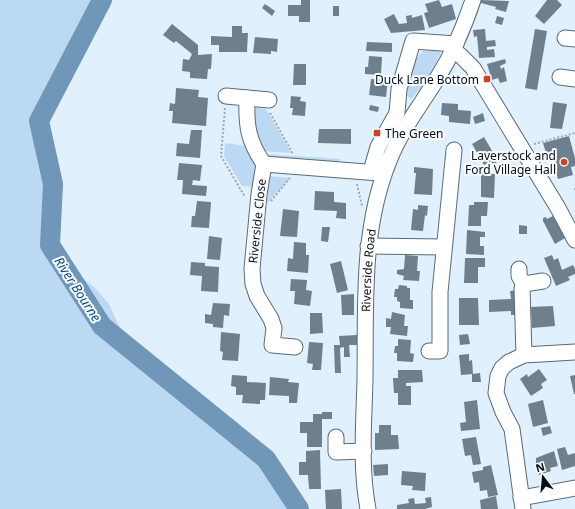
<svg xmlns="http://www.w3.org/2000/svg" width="575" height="509" viewBox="0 0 575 509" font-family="'Noto Sans',sans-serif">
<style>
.green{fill:#bcd9f3}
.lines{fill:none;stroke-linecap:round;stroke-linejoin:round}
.river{stroke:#7097b8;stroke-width:20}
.building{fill:#6e7f8d}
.minor-casing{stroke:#5a6a78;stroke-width:17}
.path{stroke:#9ca8b3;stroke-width:2;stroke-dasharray:2 2;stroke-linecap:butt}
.minor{stroke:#fff;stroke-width:15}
.poi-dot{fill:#cd4321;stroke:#f8fbff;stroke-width:1.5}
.labels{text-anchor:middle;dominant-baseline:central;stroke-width:4;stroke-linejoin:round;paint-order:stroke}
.poi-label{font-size:12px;fill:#090f14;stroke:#f8fbff;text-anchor:end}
.street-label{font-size:12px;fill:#090f14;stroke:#f8fbff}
.water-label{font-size:13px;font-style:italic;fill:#094c78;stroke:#f8fbff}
</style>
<rect width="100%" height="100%" fill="#e1f0fd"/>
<!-- green -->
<g class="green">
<path d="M0 0H111L78 58 46 123 57 184 55 244 74 271 95 288 109 304 117 322 130 342 120 349 259 465 289 509H0Z"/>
<path d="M437 50 441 52 427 81 411 99 406 95 413 62 423 51Z"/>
<path d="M251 107 266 109 291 153 262 151 260 149Z"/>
<path d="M225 143 247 146 257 166 255 187 242 186 224 156Z"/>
<path d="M266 154 340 159 338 164 271 157Z"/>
<path d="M268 176 290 178 263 208Z"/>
</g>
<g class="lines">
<!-- river -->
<path class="river" d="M102 0 39 121 53 184 50 245 102 326 266 459 299 509"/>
</g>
<!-- building -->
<g class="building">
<path d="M301 0H310V22H299V16H288V5H301Z"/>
<path d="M439 0 442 7 452 4 456 19 429 28 424 13 428 12 425 4Z"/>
<path d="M481 0 509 1 506 12 495 9 496 7 481 3Z"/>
<path d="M547 0H557L562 5 544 24 535 16Z"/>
<path d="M265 4 275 11 272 16 262 8Z"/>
<rect x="333" y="6" width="6" height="10"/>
<path d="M394 14 399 24 407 23 406 16 412 15V18L422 15 425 30 391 33 384 19Z"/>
<path d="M497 16 504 18 502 25 495 23Z"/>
<path d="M172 24 198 45V55L212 54 211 69H208L207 79 190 78V72L182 71 183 59 189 60 192 54 176 41 174 43 163 35Z"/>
<path d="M232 26H242V33H248L247 52H219V45H211V36L232 37Z"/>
<path d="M485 29 486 41 495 40 496 46 487 47V50L494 49 495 57 479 58 477 36 474 37 473 30Z"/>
<path d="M535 29 547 31 537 90 525 88Z"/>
<path d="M255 37 278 39 277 52 271 51V54L253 53Z"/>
<path d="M367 42 392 43V52L366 51Z"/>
<path d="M369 56 382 57 381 75 365 74V67H368Z"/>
<path d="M505 59 506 63 500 66 501 69 504 67 507 81 500 83 498 78 492 80 487 64Z"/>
<path d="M294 64H306V85H293Z"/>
<path d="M371 79 388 80 386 97 369 95Z"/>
<path d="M176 88 199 90 198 97 208 98 206 126 172 123 173 111H169L170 103 175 104Z"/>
<path d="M291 96 301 97 300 101 306 102 305 116 292 115 293 108H290Z"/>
<path d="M553 102 567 104 562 129 550 128Z"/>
<path d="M442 103 458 104V110L471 111 470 124 449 122V116L441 115Z"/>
<path d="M370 105 379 107 378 112 369 110Z"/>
<path d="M483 113 485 121 475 124 473 117Z"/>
<path d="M319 129H351V144L318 143Z"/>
<path d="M191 130H202L200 158 176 156 177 143 189 144Z"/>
<path d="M569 136 575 158V166L571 167 573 175 558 179 550 152 546 153 543 143Z"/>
<path d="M484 137 498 161 493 165 491 161 484 165 472 144Z"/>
<path d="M179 163 202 165 200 181 193 180 192 185 207 186 206 196 182 194 183 180H177Z"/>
<path d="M414 167 433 169 432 195 414 194 416 173H414Z"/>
<path d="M481 173 495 174 494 198 481 197Z"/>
<path d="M315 191 334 192V202L346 203V219L336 218 337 211 314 210Z"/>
<path d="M197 201 211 202 209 228 191 227 192 216H195Z"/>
<path d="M474 202H488L487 216H481V226H468L469 205H474Z"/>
<path d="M418 205 428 206 427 216 425 215 423 231 411 230 413 209 418 210Z"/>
<path d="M283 209 299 211 297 237 280 236Z"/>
<path d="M553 216 565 238 555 244 543 221V218L546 217 547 219Z"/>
<path d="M519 225 527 226V234H519Z"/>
<path d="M322 227H330L328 242 321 241Z"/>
<path d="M467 230 485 232V237H480V246H484V255L466 254Z"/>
<path d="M209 236 222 238 220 260 207 259Z"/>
<path d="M294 242 306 243V255H309L308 273 287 271 288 258 293 259Z"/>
<path d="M405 255 418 256 417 271H420L419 281 403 280 404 276 397 274V270L404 269Z"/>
<path d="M552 255 554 260 558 258 562 270 573 265 575 269V274L568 277 570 280 556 286 544 258Z"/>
<path d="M465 258H485V267H478V283H464Z"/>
<path d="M341 261 348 290 337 293 330 264Z"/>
<path d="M191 262 205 263V266L219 267 218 292 201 291 202 276 190 275Z"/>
<path d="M291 279 307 280 306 290 312 291 310 306 294 304 295 291H290Z"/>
<path d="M399 285 407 286V288H410V300H413V309L400 308V302L397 301V297H394L395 289H398Z"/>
<path d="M519 290 520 315H511V311L489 312V300L511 299 510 291Z"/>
<path d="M354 294V315H342L341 295Z"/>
<path d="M459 298H478L479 325H459Z"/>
<path d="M213 303 230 304 229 316 224 315 223 328 213 327V324L205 323V314L211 315Z"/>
<path d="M553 306 555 326 532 328 531 307Z"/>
<path d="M392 312 405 315 404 326H408L407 336 390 334 391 327H386V318L391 319Z"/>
<path d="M310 313H322L323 333 310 334Z"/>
<path d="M221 332 240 334 238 361 222 360 223 352 220 351Z"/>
<path d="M468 334 470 344 460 345 459 335Z"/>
<path d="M357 335V345H349L350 357H344V347L340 348 341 373H335L334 345H340L339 336Z"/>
<path d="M398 339 411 340 410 353 414 354 413 362 397 361V353H394L395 346H398Z"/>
<path d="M309 342 323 343 321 370H312L313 364 307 363Z"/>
<path d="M469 354V361L472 360 473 374 461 375 459 355Z"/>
<path d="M539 369 547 380 541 384 543 388 531 396 520 379 527 374 528 377Z"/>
<path d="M398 370H422L423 382 406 383V386H411V405H398V393H394L393 378H398Z"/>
<path d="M480 373 481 382H472V374Z"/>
<path d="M232 375 247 376V382L266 383 265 400H260V404L242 403 243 395H236V387L231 386Z"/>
<path d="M575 375V394H574L570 376Z"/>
<path d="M270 377 289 379 288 382 299 383 297 403H289V396L269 395Z"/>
<path d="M477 400 480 429 461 431 460 423 466 422 464 402Z"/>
<path d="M543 400 548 423 533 427 528 404Z"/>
<path d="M322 412H332V419H322V447H307V433H300V422H313V414H322Z"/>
<path d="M379 425H391V435H398L399 449 375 450V433H379Z"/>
<path d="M550 426 552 433 543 436 541 428Z"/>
<path d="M476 437 481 464 473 465 471 455 465 456 462 439Z"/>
<path d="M565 447 568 455 575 453V466L562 470 557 449Z"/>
<path d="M320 450 321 489H309L308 475H299V462H306V451Z"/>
<path d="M554 451 558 466 550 468 551 471 539 475 537 468 541 467 540 465 536 464V458Z"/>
<path d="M388 464V475L374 476 373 465Z"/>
<path d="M491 465 498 495 488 497 487 490 480 491 479 482 474 483 472 472 483 470V467Z"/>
<path d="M402 471 426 473 425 491 412 490 413 486 401 485Z"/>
<path d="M341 489 342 509H326L325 490Z"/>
<path d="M496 496 498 509H481L480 500Z"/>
<path d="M431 497 432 507 425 509H397V505L409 503 408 499 414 498 415 504 426 503 425 498Z"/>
</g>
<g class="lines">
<!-- minor casing -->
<g class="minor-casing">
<g id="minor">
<path d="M565 38 575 39"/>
<path d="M452 51 460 55 473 68 558 208 575 240"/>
<path d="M560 77 575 79"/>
<path d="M226 96 247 98C246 126 248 141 264 164L259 194 252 269 253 284 257 296 271 319 274 328 272 345 295 347"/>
<path d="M247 98 269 100"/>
<path d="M264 164 379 173"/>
<path d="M371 171 378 147 397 113 399 89 413 41 456 44"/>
<path d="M368 246 444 247"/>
<path d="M519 269V276L524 284"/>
<path d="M429 351H440V292L454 150"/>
<path d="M524 355 522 288 524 284 543 281"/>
<path d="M336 437V452L364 451"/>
<path d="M521 498 575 488"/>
<path id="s1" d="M368 509C360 467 364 422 365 379 366 305 361 230 389 161 401 130 421 105 438 77 453 53 464 27 473 0"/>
<path d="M523 509 512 429 503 412 496 393 498 376 502 368 509 362 524 355 575 352"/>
</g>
</g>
<!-- path -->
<g class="path">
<path d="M225 108 221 156 245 197"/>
<path d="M270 113 293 154"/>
<path d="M534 144 575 133"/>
<path d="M357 184 362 206"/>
<path d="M574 189H575"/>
<path d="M271 201 290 178"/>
</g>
<!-- minor -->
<use href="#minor" class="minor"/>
</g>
<!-- markers -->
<g class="poi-dot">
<rect x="483" y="75" width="8" height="8" rx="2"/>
<rect x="373" y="129" width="8" height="8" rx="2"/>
<circle cx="564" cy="162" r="4"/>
</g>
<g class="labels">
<!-- poi labels -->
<g class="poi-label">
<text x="479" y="79">Duck Lane Bottom</text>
<text x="385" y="133" text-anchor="start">The Green</text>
<text x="556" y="155">Laverstock and<tspan x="556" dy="14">Ford Village Hall</tspan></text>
</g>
<!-- street labels -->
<g class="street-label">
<text transform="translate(257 221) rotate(-84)">Riverside Close</text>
<text stroke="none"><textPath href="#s1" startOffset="239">Riverside Road</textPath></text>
</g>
<!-- water labels -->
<g class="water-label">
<text transform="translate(78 289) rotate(57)">River Bourne</text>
</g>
</g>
<!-- north arrow -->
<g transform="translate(543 477) rotate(344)" stroke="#f8fbff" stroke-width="3" paint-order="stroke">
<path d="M0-3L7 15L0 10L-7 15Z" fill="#090f14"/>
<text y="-6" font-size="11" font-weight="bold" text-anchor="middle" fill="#090f14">N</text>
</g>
</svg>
